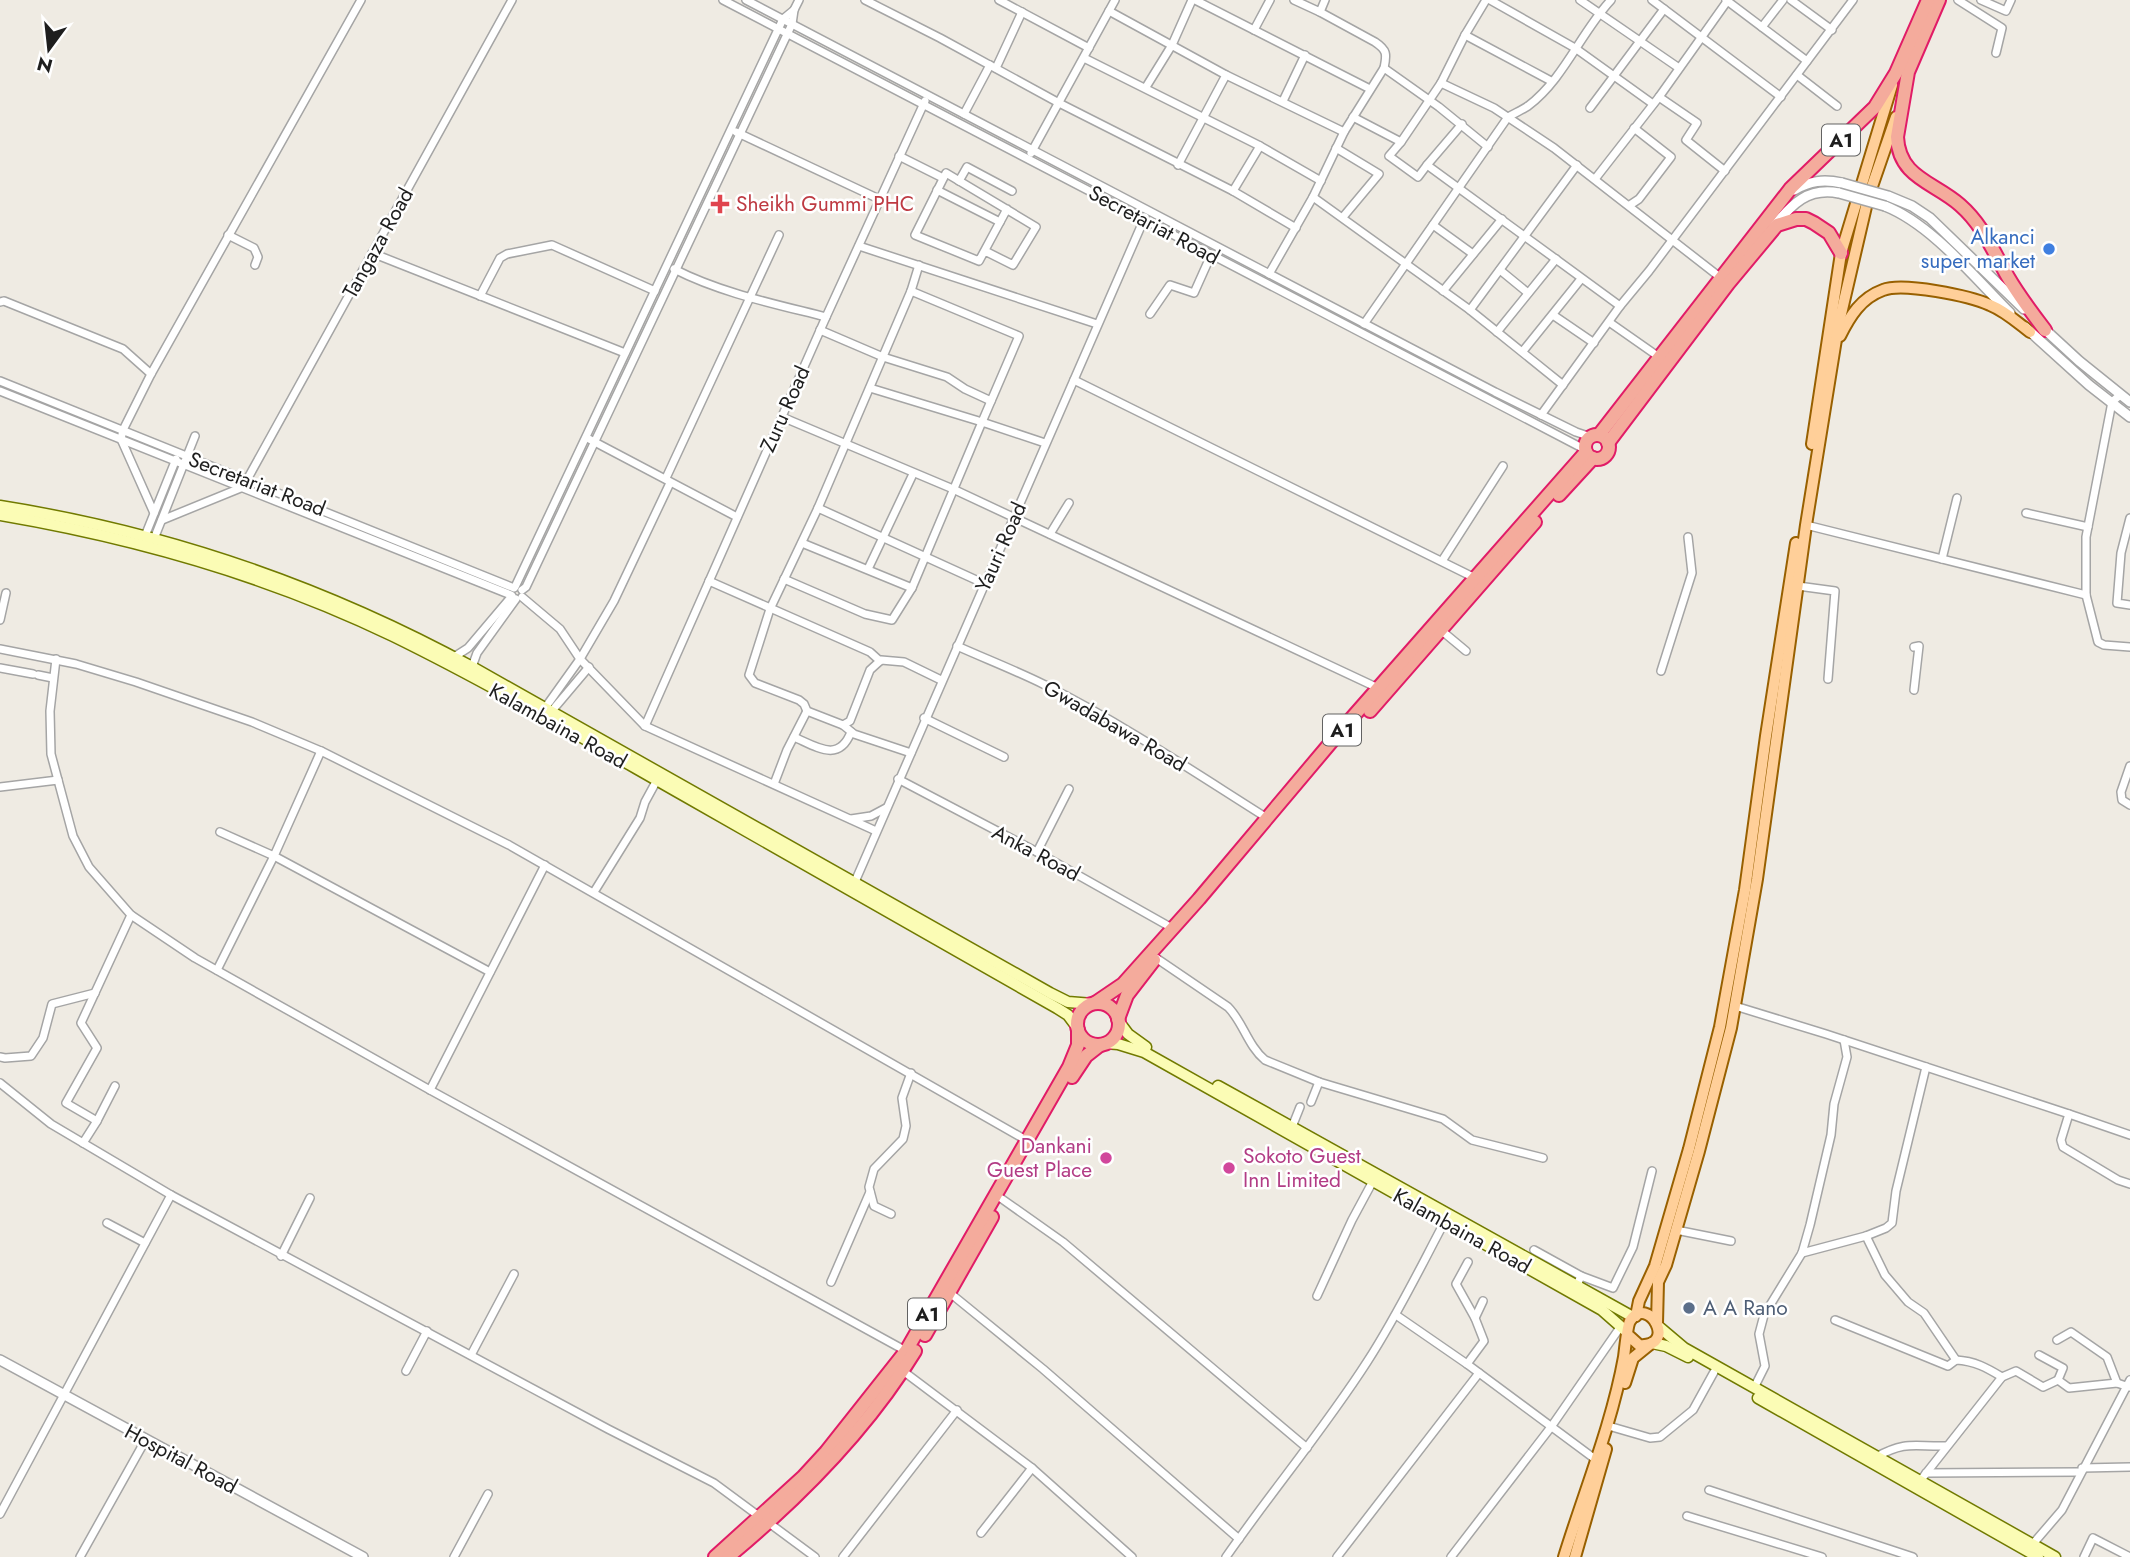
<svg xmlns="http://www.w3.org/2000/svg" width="2130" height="1557" viewBox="0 0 2130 1557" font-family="Jost,sans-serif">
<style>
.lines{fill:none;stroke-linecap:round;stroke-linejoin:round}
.minor-casing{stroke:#a5a5a5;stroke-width:10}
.tertiary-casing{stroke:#a5a5a5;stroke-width:12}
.secondary-casing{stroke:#717a00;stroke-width:13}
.primary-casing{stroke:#986000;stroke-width:14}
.trunk-casing{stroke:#e11c67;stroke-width:16}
.minor{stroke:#fff;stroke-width:7}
.tertiary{stroke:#fff;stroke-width:9}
.secondary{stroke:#fbfcb5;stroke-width:10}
.primary{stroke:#ffcf99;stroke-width:10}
.trunk{stroke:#f4ab9c;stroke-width:12}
.tertiary-bridge-casing{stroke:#a5a5a5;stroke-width:12;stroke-linecap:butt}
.tertiary-bridge{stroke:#fff;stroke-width:9}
.health-dot{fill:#e0444e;stroke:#fff;stroke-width:2.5}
.shop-dot{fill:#3f7fe0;stroke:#fff;stroke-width:2.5}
.hotel-dot{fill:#d1479c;stroke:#fff;stroke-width:2.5}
.service-dot{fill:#5c6f8a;stroke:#fff;stroke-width:2.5}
.labels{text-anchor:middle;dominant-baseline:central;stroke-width:5;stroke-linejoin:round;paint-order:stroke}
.shield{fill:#fff;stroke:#626262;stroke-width:2}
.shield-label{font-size:19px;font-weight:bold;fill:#1e1e1e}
.health-label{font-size:21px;fill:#be3a42;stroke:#fff;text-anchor:start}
.street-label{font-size:21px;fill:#1e1e1e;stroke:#fff}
.shop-label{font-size:21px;fill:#366cbe;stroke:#fff;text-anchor:end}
.hotel-label{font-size:21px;fill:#b23c85;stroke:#fff;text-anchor:end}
.service-label{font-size:21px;fill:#4e5e75;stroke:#fff;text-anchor:start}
</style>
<rect width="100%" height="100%" fill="#efebe3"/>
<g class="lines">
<!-- minor casing -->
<g class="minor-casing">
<g id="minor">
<path d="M723 0 1586 450"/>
<path d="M746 0 1495 392 1576 432 1591 437"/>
<path d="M865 0 940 38 1059 103 1233 191 1296 228"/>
<path d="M999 0 1089 48"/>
<path d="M1195 0 1370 89"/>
<path d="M1490 0 1575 48 1653 104"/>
<path d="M1580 0 1679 68"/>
<path d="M1652 0 1781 97"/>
<path d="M1726 0 1807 61"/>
<path d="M1791 0 1832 30"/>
<path d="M1958 0 2002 28 1996 53"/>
<path d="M1981 0 2006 11 2011 0"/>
<path d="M1109 11 1226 75 1344 132"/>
<path d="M1320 12 1325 0"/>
<path d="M1762 27 1783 0"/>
<path d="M1254 30 1270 0"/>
<path d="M1465 35 1551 81"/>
<path d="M1084 58 1260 146 1321 181"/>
<path d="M996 68 1022 12"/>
<path d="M1384 68 1439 107 1488 147"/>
<path d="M1797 75 1837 106"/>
<path d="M1441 83 1494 108 1554 148 1721 278"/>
<path d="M1146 87 1172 45 1192 0"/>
<path d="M1659 97 1697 123 1686 140 1725 171"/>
<path d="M1283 101 1305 55"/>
<path d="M1590 108 1664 9"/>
<path d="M964 114 990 65"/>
<path d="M1353 117 1401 142 1441 83 1465 35 1486 0"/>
<path d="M1462 124 1427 165 1620 306"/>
<path d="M736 132 879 199"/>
<path d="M1401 142 1389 156 1418 177 1427 165"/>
<path d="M1336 148 1379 174 1343 217"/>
<path d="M1031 153 1115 0"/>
<path d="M899 156 943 178"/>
<path d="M1178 165 1226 75"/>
<path d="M1595 179 1659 97 1728 0"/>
<path d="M959 181 967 167 1012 191"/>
<path d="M937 190 1000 222"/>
<path d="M1233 191 1260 146"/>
<path d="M1313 197 1470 310 1563 385"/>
<path d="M1630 205 1639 199 1671 157 1634 128"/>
<path d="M1433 225 1473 254"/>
<path d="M228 235 254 248 258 257 255 265"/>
<path d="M859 246 1097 324"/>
<path d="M985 251 1013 265 1036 227 946 173 915 235 979 261 1007 209"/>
<path d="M372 253 625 353"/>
<path d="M674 269C721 293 775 304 826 317"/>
<path d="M1500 270 1528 293"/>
<path d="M1269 274 1313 197 1344 132 1384 68C1387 54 1387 50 1375 42L1320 12 1294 0"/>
<path d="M1443 291 1502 219"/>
<path d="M480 296 500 258 507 254 552 245 655 291"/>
<path d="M0 302 4 301 123 349 151 374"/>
<path d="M1470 310 1577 165"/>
<path d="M1150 314 1170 285 1194 293 1211 255"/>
<path d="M1553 315 1594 343"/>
<path d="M1609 322 1659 357"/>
<path d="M1364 324 1508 117C1515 113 1522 110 1528 106 1564 79 1581 32 1611 0"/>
<path d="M820 330 883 357 947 377 965 389 991 401"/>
<path d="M1497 332 1556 259"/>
<path d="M1523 351 1581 279"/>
<path d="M1074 380 1475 578"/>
<path d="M0 381 514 588"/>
<path d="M870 388 982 422 1019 336 911 291"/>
<path d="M0 391 511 595"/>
<path d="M2120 395 2112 402 2086 537V595L2098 642 2104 645 2130 647"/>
<path d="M1541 415 1620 306 1649 271 1853 0"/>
<path d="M782 417 953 489 1378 688"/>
<path d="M589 439 737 517"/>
<path d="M666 478 779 235"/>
<path d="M818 508 911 291 919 265"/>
<path d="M154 513 121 439 123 430 151 374 361 0"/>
<path d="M2026 513 2088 527"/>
<path d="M2130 518 2121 553 2117 603 2130 605"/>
<path d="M162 520 243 487 512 0"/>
<path d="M1806 525 2086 595"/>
<path d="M1050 534 1069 503"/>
<path d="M145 536 176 459"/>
<path d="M154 539 195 436"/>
<path d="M802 543 912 588"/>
<path d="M1942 559 1957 498"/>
<path d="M1442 561 1503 466"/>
<path d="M868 569 913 474"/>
<path d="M784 579 865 614 892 620 912 588 982 422 1045 443"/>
<path d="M709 581 870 652 880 661"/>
<path d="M1798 586 1835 591 1828 679"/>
<path d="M515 587 783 19 794 10"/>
<path d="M522 590 526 587C614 399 705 212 792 24L794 10 799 0"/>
<path d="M522 597 560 629 580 659 645 726 876 831"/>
<path d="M0 620 6 593"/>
<path d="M1442 631 1466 651"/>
<path d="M957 646C986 659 1017 671 1045 685 1123 724 1194 772 1267 818"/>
<path d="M0 649 76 664 136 682 252 722 321 751 509 845 1026 1140"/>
<path d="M454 657 468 648 512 596"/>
<path d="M56 659 50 711 51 754 73 836 89 867 131 915 195 958 430 1090 906 1351"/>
<path d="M472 667 477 653 516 599"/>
<path d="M0 668 33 674"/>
<path d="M1661 671 1692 573 1688 537"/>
<path d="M38 675 53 678"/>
<path d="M941 680 904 662 881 660 870 670 850 721 843 725 807 711 804 704 799 700 755 683 749 675 770 609 818 508 985 584"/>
<path d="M1914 690 1919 646 1914 647"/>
<path d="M545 708 580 659 614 601 670 483"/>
<path d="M551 712 589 667"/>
<path d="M924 718 1004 757"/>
<path d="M843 725 854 734 911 753"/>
<path d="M645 726 826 317 925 101"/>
<path d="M794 737C817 747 839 763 851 732"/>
<path d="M2130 766 2121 792 2122 800 2130 805"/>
<path d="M898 779 1037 852 1172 928"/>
<path d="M774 784 787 750 807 711"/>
<path d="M0 787 58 780"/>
<path d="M851 819 871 816 886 808"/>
<path d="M220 832 274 856 490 972"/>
<path d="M1037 852 1069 789"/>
<path d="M854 884 1145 217"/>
<path d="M594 892 640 818 645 802 657 780"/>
<path d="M1156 958 1228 1007C1243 1022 1248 1046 1265 1060L1319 1082 1443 1119 1472 1140 1543 1158"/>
<path d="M217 970 274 856 321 751"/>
<path d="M1735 1006 1826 1034 2069 1114 2061 1140 2063 1147 2118 1180 2130 1184"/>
<path d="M0 1057 5 1058 31 1056 43 1038 52 1004 95 993"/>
<path d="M0 1083 51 1124 171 1195 608 1429 714 1483 760 1517"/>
<path d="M430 1090 545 865"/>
<path d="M1311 1102 1319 1082"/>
<path d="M2069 1114 2130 1135"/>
<path d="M97 1121 115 1086"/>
<path d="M1292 1127 1300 1107"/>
<path d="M83 1143 97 1121 66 1103 97 1048 81 1023 131 915"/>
<path d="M1002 1199 1063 1242 1307 1448"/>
<path d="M891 1214 874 1206 869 1187 874 1169 903 1139 906 1126 902 1098 911 1073"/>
<path d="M107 1223 145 1243"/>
<path d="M1676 1230 1731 1241"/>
<path d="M1866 1236 1885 1275 1908 1302 1924 1313 1956 1360"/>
<path d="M1534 1250 1581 1276"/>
<path d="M1802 1253 1866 1236 1886 1228 1892 1223 1896 1191 1926 1067"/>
<path d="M281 1256 310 1198"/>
<path d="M1468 1262 1456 1284 1475 1318"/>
<path d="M831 1282 870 1192"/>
<path d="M1577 1285 1581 1276 1613 1288 1633 1247 1652 1171"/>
<path d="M950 1293 1043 1369 1239 1539"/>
<path d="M1317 1296 1352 1220 1373 1181"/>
<path d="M1396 1315 1467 1364 1595 1459"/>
<path d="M1835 1320 1948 1366 1956 1360C1975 1361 1987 1368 2002 1377"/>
<path d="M2057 1340 2071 1332 2107 1357 2117 1383 2129 1387"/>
<path d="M471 1355 514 1274"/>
<path d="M2039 1355 2063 1368 2058 1380 2069 1388 2117 1383"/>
<path d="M1467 1364 1484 1341 1475 1318 1483 1301"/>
<path d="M406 1371 427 1331"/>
<path d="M903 1371 1032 1468 1132 1557"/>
<path d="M1754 1388 1765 1366 1759 1334 1764 1315 1802 1253 1810 1225 1831 1135 1834 1104 1847 1057 1844 1040"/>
<path d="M1612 1427 1650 1438 1660 1437 1693 1410 1714 1372"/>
<path d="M1876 1457C1907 1440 1915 1447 1946 1446"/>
<path d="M2082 1468 2130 1467"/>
<path d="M1926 1473 2080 1472"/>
<path d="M1920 1481 2002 1377 2016 1371 2043 1387 2058 1380"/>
<path d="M1709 1490 1913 1557"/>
<path d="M0 1514 171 1195"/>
<path d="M1687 1516 1822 1557"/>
<path d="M769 1523 815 1557"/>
<path d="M981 1533 1032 1468"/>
<path d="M2032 1545 2062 1510 2130 1380"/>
<path d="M80 1557 146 1439"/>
<path d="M454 1557 488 1494"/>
<path d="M843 1557 957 1410"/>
<path d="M1226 1557C1272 1491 1324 1429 1367 1362 1397 1316 1420 1268 1445 1221"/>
<path d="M1337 1557 1479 1373"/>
<path d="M1451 1557 1551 1427 1621 1326"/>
<path d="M2084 1557 2093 1538 2130 1557"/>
</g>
</g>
<!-- tertiary casing -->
<g class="tertiary-casing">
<g id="tertiary">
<path d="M1794 190C1810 181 1823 179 1842 183"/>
<path d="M1888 196 1912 206 1930 218 2024 309"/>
<path d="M1885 206C1931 224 1974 277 2010 313"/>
<path d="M1774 226C1792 204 1808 187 1839 193"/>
<path d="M2041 326 2079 361 2130 402"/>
<path d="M2025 327 2089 385 2130 417"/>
<path d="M0 1360 363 1557"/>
</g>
</g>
<!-- secondary casing -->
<g class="secondary-casing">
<g id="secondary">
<path d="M0 506C165 532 325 587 472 667L1050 993 1068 1002 1093 1004"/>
<path d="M0 515C135 538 269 576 393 636 491 684 588 741 683 795 807 866 932 937 1057 1008L1068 1015 1077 1027"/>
<path d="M1119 1022 1128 1034 1146 1047"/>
<path d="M1105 1043 1118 1044 1144 1052 1602 1310 1627 1332"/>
<path d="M1218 1086 1633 1317"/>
<path d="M1658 1326 1684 1348 2055 1557"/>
<path d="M1652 1343 1666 1346 1688 1357"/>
<path d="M1758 1398 2038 1557"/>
</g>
</g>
<!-- primary casing -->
<g class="primary-casing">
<g id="primary">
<path d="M1840 336C1850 316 1861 298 1883 290 1903 282 1970 296 1990 305 2005 311 2017 322 2030 332"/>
<path d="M1812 444 1841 253 1892 85"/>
<path d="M1636 1316 1639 1301 1655 1266 1689 1149 1720 1027 1745 890 1766 736 1796 543"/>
<path d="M1657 1323 1658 1282 1666 1265 1699 1151 1731 1028 1757 879 1806 525 1838 327 1868 198 1896 117"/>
<path d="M1625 1383 1633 1358 1649 1345"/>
<path d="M1564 1557C1584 1492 1612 1424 1624 1357 1625 1350 1627 1326 1630 1321 1648 1293 1679 1348 1639 1345L1628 1335"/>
<path d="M1575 1557 1606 1449"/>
</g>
</g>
<!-- trunk casing -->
<g class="trunk-casing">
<g id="trunk">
<path d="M1939 0 1908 72 1897 137C1899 178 1934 182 1960 205 1983 225 1993 251 2008 277 2019 296 2032 313 2045 330"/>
<path d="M1599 435 1791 188 1875 107 1896 73 1928 0"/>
<circle cx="1597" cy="447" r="12"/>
<path d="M1608 443 1728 284 1777 225 1796 219H1806L1814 223 1829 233 1841 253"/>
<path d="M1559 495 1593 458"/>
<path d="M1370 711 1535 522"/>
<path d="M1095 1003 1123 984 1199 899 1343 728 1586 452"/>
<circle cx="1098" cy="1024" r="21"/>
<path d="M1118 1019 1127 995 1154 960"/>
<path d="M1072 1077 1086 1056 1100 1045"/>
<path d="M925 1335 992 1217"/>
<path d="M715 1557 803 1477 826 1452 906 1351 1069 1067 1078 1045V1030"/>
<path d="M728 1557C799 1498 867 1430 915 1351"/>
</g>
</g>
<!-- minor -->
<use href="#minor" class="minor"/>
<!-- tertiary -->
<use href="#tertiary" class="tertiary"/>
<!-- secondary -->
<use href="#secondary" class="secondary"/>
<!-- primary -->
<use href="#primary" class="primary"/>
<!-- trunk -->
<use href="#trunk" class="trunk"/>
<!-- tertiary-bridge casing -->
<g class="tertiary-bridge-casing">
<g id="tertiary-bridge">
<path d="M1842 183 1888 196"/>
<path d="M1839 193 1885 206"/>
</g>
</g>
<!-- tertiary-bridge -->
<use href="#tertiary-bridge" class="tertiary-bridge"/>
</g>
<!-- markers -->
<path class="health-dot" d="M716.5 193.5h7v7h7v7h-7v7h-7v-7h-7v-7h7z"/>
<circle class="shop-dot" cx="2049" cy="249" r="7"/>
<g class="hotel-dot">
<circle cx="1106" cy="1158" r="7"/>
<circle cx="1229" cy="1168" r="7"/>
</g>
<circle class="service-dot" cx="1689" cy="1308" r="7"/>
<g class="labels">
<!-- shield labels -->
<g class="shield">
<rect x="1822" y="124.5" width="38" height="31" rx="5"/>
<rect x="1323" y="714.5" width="38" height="31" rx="5"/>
<rect x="908" y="1298.5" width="38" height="31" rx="5"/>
</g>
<g class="shield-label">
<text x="1841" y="140">A1</text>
<text x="1342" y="730">A1</text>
<text x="927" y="1314">A1</text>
</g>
<!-- health labels -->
<g class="health-label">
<text x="736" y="204">Sheikh Gummi PHC</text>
</g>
<!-- street labels -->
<g class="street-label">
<text transform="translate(1154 225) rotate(28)">Secretariat Road</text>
<text transform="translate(378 243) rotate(-61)">Tangaza Road</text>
<text transform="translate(785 409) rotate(-66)">Zuru Road</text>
<text transform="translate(257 484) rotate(21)">Secretariat Road</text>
<text transform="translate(1001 547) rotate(-66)">Yauri Road</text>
<text transform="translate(558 726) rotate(29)">Kalambaina Road</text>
<text transform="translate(1115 726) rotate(30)">Gwadabawa Road</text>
<text transform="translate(1036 853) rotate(28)">Anka Road</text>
<text transform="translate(1462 1231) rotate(29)">Kalambaina Road</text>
<text transform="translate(181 1459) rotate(28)">Hospital Road</text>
</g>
<!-- shop labels -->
<g class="shop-label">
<text x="2035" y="237">Alkanci<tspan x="2035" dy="24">super market</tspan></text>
</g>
<!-- hotel labels -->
<g class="hotel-label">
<text x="1092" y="1146">Dankani<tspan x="1092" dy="24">Guest Place</tspan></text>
<text x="1243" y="1156" text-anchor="start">Sokoto Guest<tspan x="1243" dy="24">Inn Limited</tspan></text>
</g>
<!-- service labels -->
<g class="service-label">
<text x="1703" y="1308">A A Rano</text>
</g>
</g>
<!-- north arrow -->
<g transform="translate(49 49) rotate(195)" stroke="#ffffff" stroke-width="5" paint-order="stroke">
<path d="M0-5L12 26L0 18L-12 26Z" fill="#1e1e1e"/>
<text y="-10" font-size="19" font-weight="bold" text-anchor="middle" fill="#1e1e1e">N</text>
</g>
</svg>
